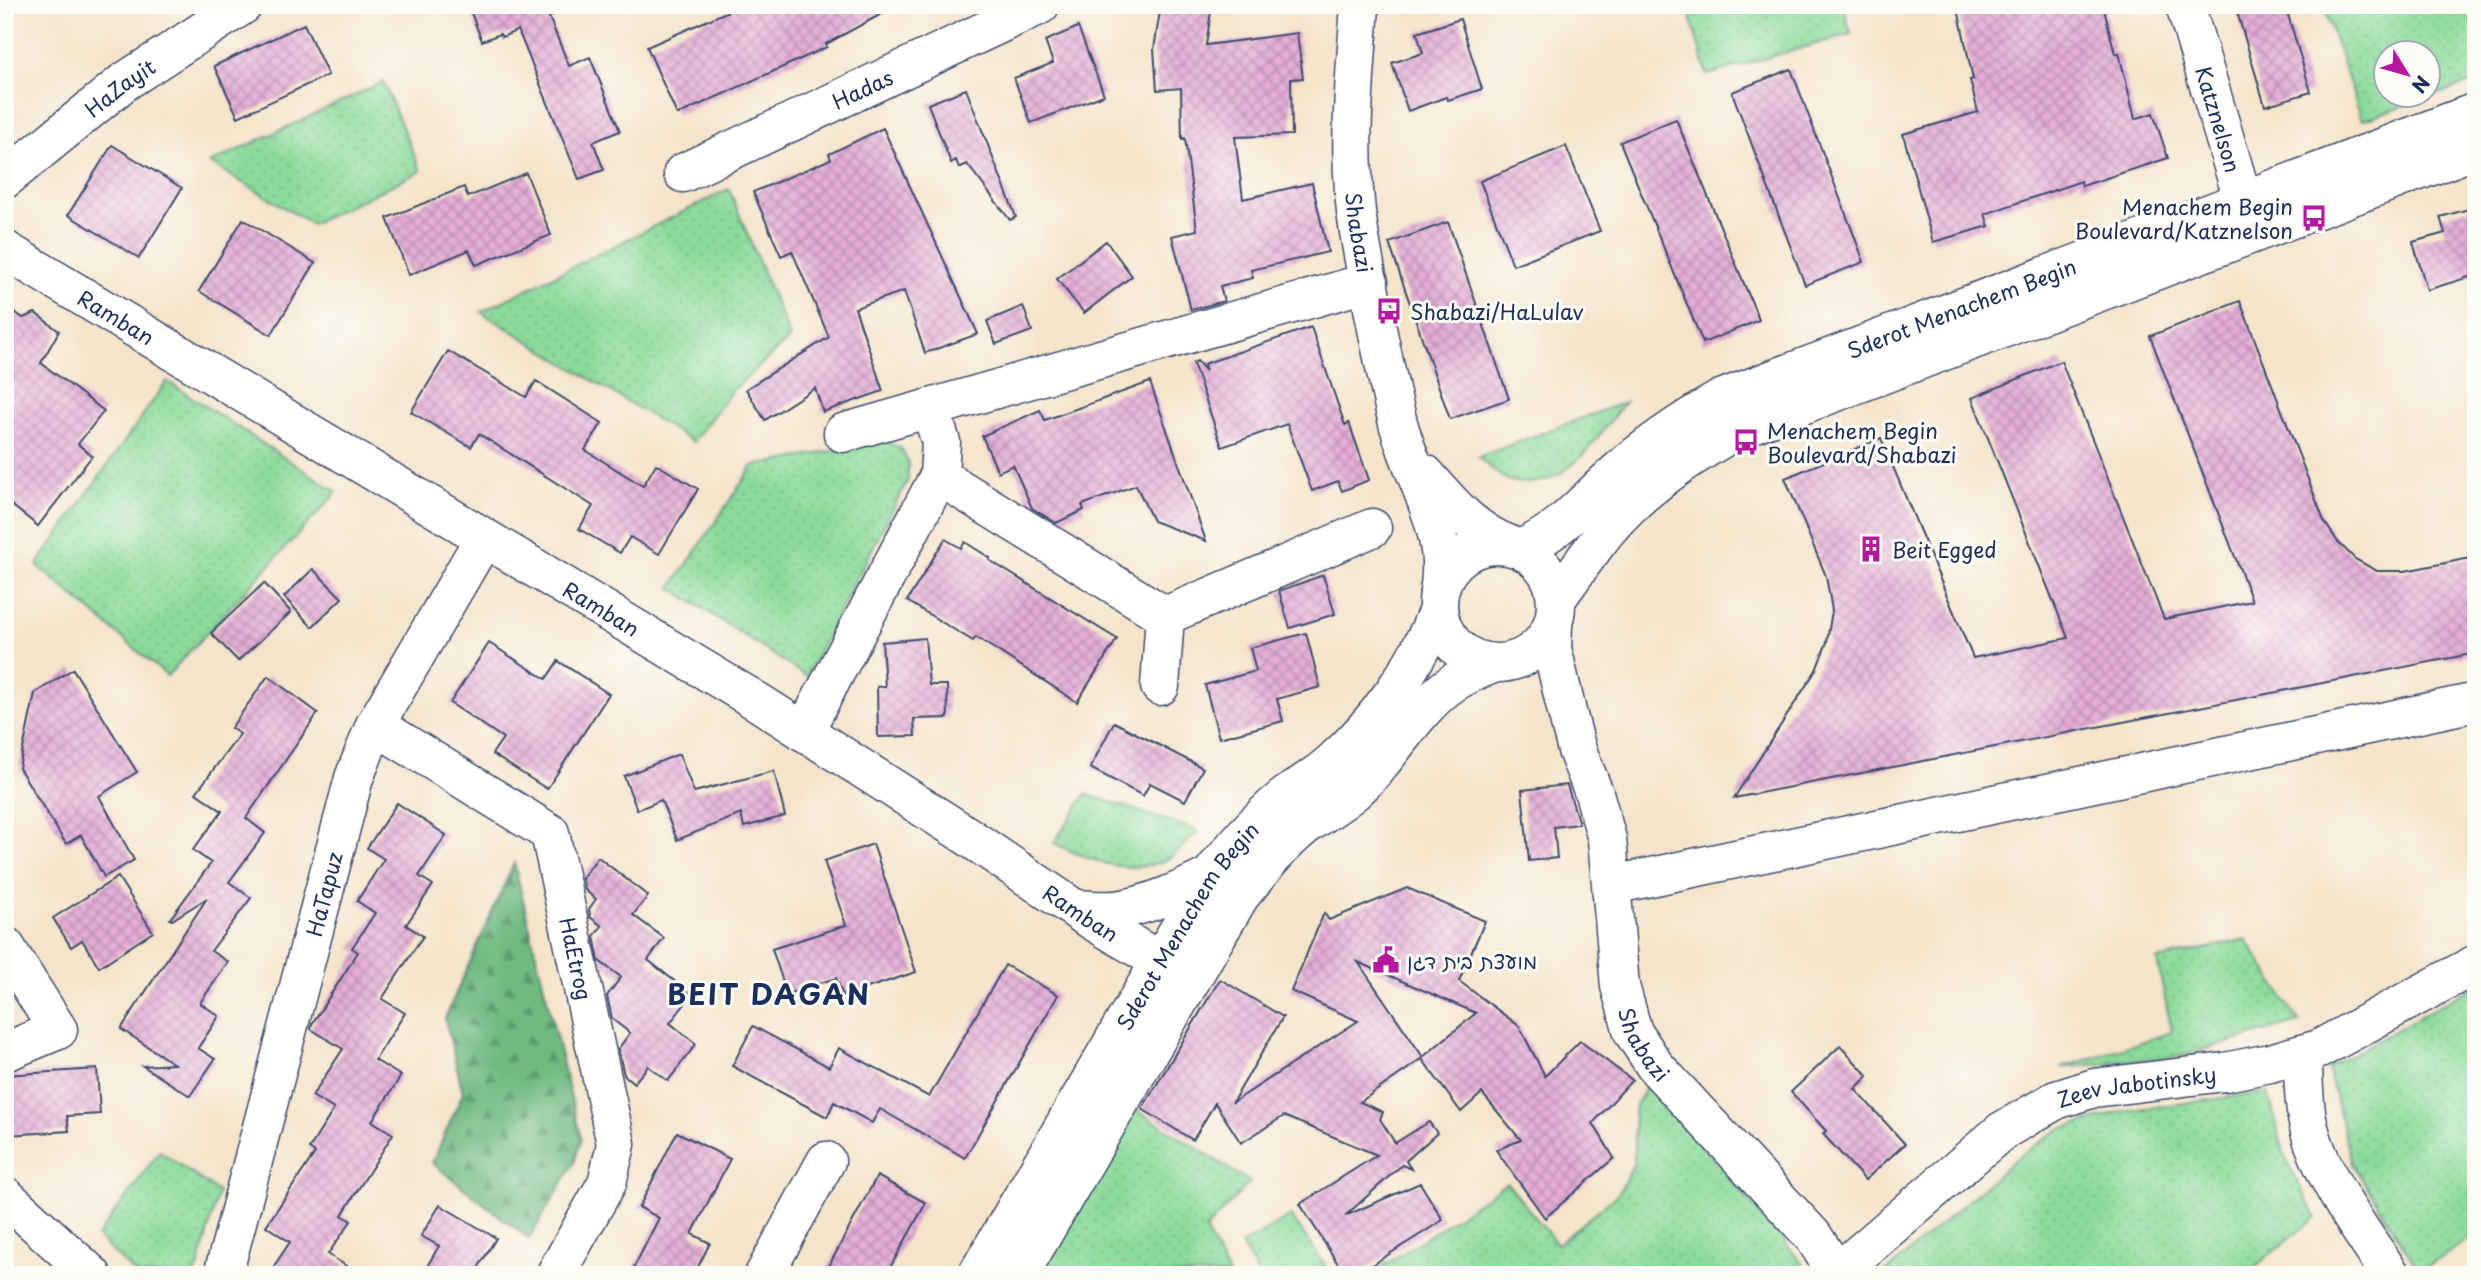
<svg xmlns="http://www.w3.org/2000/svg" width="2481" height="1280" viewBox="0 0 2481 1280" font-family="'Playpen Sans','Playpen Sans Hebrew',sans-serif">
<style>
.green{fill:url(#green-dots);stroke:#52847c;stroke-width:2;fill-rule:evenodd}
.forest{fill:url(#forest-firs);stroke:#457470;stroke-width:2}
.building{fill:url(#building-cross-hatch);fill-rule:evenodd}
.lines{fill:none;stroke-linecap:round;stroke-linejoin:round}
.minor-casing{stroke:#3c4a6e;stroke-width:41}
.minor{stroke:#fff;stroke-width:38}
.labels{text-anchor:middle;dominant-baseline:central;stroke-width:6;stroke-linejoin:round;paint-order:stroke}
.street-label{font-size:21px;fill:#1b2f5e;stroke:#fdfcf7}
.poi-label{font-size:21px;fill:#1b2f5e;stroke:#fdfcf7;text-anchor:start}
.district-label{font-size:28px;font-weight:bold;letter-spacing:2px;fill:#1b2f5e;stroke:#fdfcf7}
</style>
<defs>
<pattern id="green-dots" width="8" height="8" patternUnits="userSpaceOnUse" patternTransform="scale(1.75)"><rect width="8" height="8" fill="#8ada9a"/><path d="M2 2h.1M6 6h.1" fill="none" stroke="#76bb87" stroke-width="1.8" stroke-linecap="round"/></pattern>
<pattern id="forest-firs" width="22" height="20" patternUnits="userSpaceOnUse" patternTransform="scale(1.75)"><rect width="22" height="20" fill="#6fba82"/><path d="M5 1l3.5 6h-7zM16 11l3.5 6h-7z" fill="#5a986e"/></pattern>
<pattern id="building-cross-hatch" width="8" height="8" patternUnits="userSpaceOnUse" patternTransform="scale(1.75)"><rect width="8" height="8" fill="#e5aed6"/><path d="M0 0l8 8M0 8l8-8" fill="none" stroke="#b98eb1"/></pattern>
</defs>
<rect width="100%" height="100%" fill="#fdfcf7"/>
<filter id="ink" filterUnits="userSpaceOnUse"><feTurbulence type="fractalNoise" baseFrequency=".0143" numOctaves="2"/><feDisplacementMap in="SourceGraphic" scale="14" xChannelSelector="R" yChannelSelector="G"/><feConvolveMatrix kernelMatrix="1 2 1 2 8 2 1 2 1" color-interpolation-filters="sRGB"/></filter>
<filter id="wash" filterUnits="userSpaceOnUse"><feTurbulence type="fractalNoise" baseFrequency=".00686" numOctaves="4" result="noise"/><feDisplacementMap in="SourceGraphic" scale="28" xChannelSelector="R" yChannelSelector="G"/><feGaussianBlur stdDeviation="1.57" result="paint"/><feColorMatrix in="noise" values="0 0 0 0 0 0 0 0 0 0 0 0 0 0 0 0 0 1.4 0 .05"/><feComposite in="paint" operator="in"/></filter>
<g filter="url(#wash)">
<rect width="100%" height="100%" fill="#f4e4ca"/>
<!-- green -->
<g class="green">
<path d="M1687 5H1843L1851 34 1707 75Z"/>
<path d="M2323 5H2476V81L2362 120ZM2386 52H2428V94H2386Z"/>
<path d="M383 82 421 171 312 224 210 163Z"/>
<path d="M729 189 790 338 731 392 693 442 481 312Z"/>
<path d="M167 381 337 492 167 676 37 565Z"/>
<path d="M1625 402C1595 439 1564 497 1508 480 1498 477 1487 464 1478 457Z"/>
<path d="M885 441 902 449 908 463V480L806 676 671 588 753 466Z"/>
<path d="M1086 794 1199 831C1189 839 1177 855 1166 860 1127 877 1089 860 1054 843Z"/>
<path d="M2246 939 2299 1022 2182 1056 2061 1068 2172 1032 2157 960Z"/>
<path d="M2476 985V1234L2420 1272 2352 1163 2328 1068Z"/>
<path d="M1647 1084 1772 1226 1811 1275H1370L1507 1183 1557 1244 1618 1194 1634 1163V1110Z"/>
<path d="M2268 1092 2285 1157 2316 1217 2245 1275H1891L1886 1272 2019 1156 2060 1129 2124 1111Z"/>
<path d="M1132 1107 1250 1182 1205 1230 1229 1275H1037Z"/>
<path d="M160 1151 218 1192 198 1269 194 1275H137L97 1237Z"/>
<path d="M1291 1216 1332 1275H1259L1241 1245Z"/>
</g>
<!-- forest -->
<path class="forest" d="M514 863 581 1139 574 1163 529 1239 432 1163 463 1093 445 1018Z"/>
<g id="blocks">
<!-- building -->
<g class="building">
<path d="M468 5H576L549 17 569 66 590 57 620 131 593 142 604 170 579 179 518 30 502 37 500 34 482 41Z"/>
<path d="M742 5H898L826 44 827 47 677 115 647 47Z"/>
<path d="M1161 5H1212L1206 45 1297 33 1303 78 1291 79 1292 135 1235 137 1243 199 1312 183 1328 252 1251 270 1253 278 1220 286 1224 301 1191 310 1172 236 1197 230 1185 138 1182 139 1181 88 1157 90 1154 49Z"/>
<path d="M1976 5H2103L2115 54 2119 53 2135 119 2153 113 2168 158 2082 186 2081 181 1985 214 1989 226 1933 242 1903 134 1978 112 1970 80 1973 79 1958 9Z"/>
<path d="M2235 5H2285L2311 92 2265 106Z"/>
<path d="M1460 19 1482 89 1448 100 1446 97 1408 111 1392 63 1423 53 1417 33Z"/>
<path d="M304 24 328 75 238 117 214 66Z"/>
<path d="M1078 27 1104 95 1031 123 1014 78 1053 63 1045 41Z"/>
<path d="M1791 69 1864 262 1805 285 1732 92Z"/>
<path d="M966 89 1016 217 1010 220 967 164 959 168 956 160 951 163 928 104Z"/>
<path d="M1676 119 1759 320 1703 343 1620 142Z"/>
<path d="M883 128 978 334 925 353 904 291 855 308 883 391 823 412 815 388 765 420 746 389 829 337 792 251 781 256 753 192 831 159 829 154Z"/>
<path d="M112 145 182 188 139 258 68 215Z"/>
<path d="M1566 146 1600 231 1513 265 1480 181Z"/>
<path d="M526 173 551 235 476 265 469 250 409 275 387 218 464 187 468 197Z"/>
<path d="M2476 207V275L2427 290 2413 242 2445 233 2440 217Z"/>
<path d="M243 219 315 263 271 335 199 291Z"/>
<path d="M1448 222 1509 399 1450 419 1389 243Z"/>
<path d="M1106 241 1132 276 1084 313 1057 279Z"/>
<path d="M2240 301 2324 521 2338 542 2355 559 2377 571H2405L2476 557V653L1734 798 1816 670 1827 642 1832 610 1826 576 1785 478 1881 438 1973 658 2068 638 1972 398 2061 361 2164 619 2252 601 2150 336Z"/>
<path d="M5 305 23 318 35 313 59 331 41 363 104 411 78 444 92 456 38 526 5 500Z"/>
<path d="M1023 306 1032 331 996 344 987 321Z"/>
<path d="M1311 327 1345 425 1349 423 1369 480 1342 491 1338 481 1312 491 1287 424 1222 447 1193 363 1197 361 1206 371 1204 364Z"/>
<path d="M448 351 526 397 536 381 602 423 585 450 643 486 656 464 698 489 659 554 630 537 620 553 579 529 593 506 479 434 471 447 411 412Z"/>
<path d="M1150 382 1206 541 1153 521 1136 485 1082 505 1084 510 1056 523 1032 508 1013 465 998 472 982 436 1040 410 1045 420Z"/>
<path d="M945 539 961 548 965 542 990 558 989 560 1117 639 1077 702 976 637 973 641 907 601Z"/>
<path d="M313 569 342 598 312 627 284 597Z"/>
<path d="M1323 575 1335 614 1290 628 1279 591Z"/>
<path d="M264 583 291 612 238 661 211 633Z"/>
<path d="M1306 633 1320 687 1277 699 1283 721 1219 738 1205 685 1256 671 1250 648Z"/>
<path d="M925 638 929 685H947L948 718 914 719 915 736 878 737 877 687 885 686 882 642Z"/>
<path d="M489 643 546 679 558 661 609 694 547 789 492 754 503 738 450 703Z"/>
<path d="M73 669 137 772 99 796 134 860 104 877 81 835 66 844 19 768 35 693Z"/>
<path d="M268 676 318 713 246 818 265 833 229 882 251 898 211 951 228 962 200 1003 219 1016 198 1048 215 1059 190 1096 143 1066 174 1064 121 1029 207 898 172 920 170 919 211 863 193 850 222 811 196 793 240 734 231 728Z"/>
<path d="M1114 722 1203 768 1185 801 1150 783 1143 796 1090 768Z"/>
<path d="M679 754 694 792 774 771 785 816 744 827 741 814 677 840 661 800 637 810 624 776Z"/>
<path d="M1567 785 1579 824 1554 827 1557 858 1529 861 1522 790Z"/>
<path d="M397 803 446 835 419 876 433 885 406 925 423 936 382 999 405 1013 375 1060 401 1076 372 1121 393 1134 342 1215 351 1221 328 1254 360 1275H268L290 1242 266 1226 315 1153 309 1149 334 1109 312 1096 343 1049 311 1029 312 1024 358 952 352 948 375 913 357 901 384 859 367 848Z"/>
<path d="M873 844 916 972 843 996 836 978 787 994 772 949 846 925 824 861Z"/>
<path d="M598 857 648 896 633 915 664 938 648 960 692 995 670 1023 696 1044 668 1081 648 1066 634 1083 624 1075 618 1049 630 1033 612 1019 607 996 621 977 599 961 594 936 602 926 590 917 589 909 596 899 585 890 582 878Z"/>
<path d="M118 877 153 932 99 967 82 940 71 947 53 918Z"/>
<path d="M1407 888 1485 921 1459 981 1519 1026 1545 1076 1580 1041 1632 1080 1593 1123 1614 1158 1545 1218 1496 1150 1521 1140 1482 1093 1461 1112 1422 1059 1360 1102 1383 1112 1380 1119 1395 1143 1429 1122 1437 1133 1406 1161 1411 1169 1402 1165 1345 1216 1420 1183 1443 1220 1356 1275H1345L1300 1204 1377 1155 1284 1116 1241 1143 1215 1103 1193 1140 1142 1109 1220 979 1283 1017 1232 1103 1358 1021 1291 991 1324 913 1329 920ZM1358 962 1476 1013 1423 1057Z"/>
<path d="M1005 965 1058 995 965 1158 880 1109 872 1123 834 1102 827 1117 732 1066 753 1026 829 1067 839 1048 929 1097Z"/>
<path d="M1840 1046 1868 1076 1855 1089 1905 1144 1865 1180 1823 1134 1826 1131 1791 1092Z"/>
<path d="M97 1069 100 1114 67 1116 69 1131 7 1135 5 1075Z"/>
<path d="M677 1132 730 1159 692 1234 710 1243 694 1275H630L659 1218 639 1207Z"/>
<path d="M877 1176 926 1203 886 1275H824Z"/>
<path d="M440 1205 496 1238 474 1275H422L439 1246 421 1236Z"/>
</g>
</g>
</g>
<g filter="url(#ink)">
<use href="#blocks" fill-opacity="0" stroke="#3c4a6e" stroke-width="2"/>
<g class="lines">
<!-- minor casing -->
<g class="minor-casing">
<g id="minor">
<path id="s1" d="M1360 5C1355 81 1346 157 1359 232 1370 295 1382 358 1397 419 1411 477 1451 530 1439 592"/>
<path id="s2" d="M2185 5 2243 200 2253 224"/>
<path id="s3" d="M683 173 1040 5"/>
<path id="s4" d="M5 179 124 82 243 5"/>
<path id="s5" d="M5 250 758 702 966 835 1088 918 1191 980"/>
<path d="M843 433 1369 282"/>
<path d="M1425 474C1452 504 1471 530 1510 545"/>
<path d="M939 476 1165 616 1372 528"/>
<circle cx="1497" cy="604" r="59"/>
<path id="s6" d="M1520 549C1562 531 1583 502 1616 473 1648 444 1683 421 1721 399L2476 112"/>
<path d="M1557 598C1574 575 1590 551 1608 529 1643 487 1690 457 1736 430L2476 149"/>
<path id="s7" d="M1553 624 1552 648 1567 712 1577 750 1594 793 1607 839 1620 986 1633 1032 1655 1066 1813 1236 1838 1275"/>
<path d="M1160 686 1165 616"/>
<path id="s8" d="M375 725 550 833 616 1144 607 1183 555 1275"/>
<path d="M804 732 939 476 941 442 930 408"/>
<path d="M1613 885 2476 702"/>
<path d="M1076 909C1089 910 1102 911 1115 910 1148 906 1180 891 1210 876"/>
<path d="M5 946 58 1030 5 1052"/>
<path d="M2302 1054C2304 1075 2303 1098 2307 1118 2316 1170 2361 1231 2391 1275"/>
<path d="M5 1196 92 1275"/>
<path id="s9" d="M1837 1273 2002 1131 2056 1100 2094 1088 2225 1072 2270 1063 2319 1049 2476 964"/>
<path id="s10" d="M223 1275 354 778 375 725 484 538"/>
<path d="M764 1275 826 1161"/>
<path id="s11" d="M977 1275 1210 876C1232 848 1255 821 1283 798 1298 786 1316 777 1331 763 1375 724 1417 666 1438 610"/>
<path d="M1019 1275 1240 896C1260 872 1280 846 1305 826 1322 813 1342 803 1357 789 1389 759 1413 714 1446 688 1460 677 1476 670 1493 664"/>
</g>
</g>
<!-- minor -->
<use href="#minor" class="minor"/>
</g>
</g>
<!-- icons -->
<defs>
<g id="bus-bare" transform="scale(2.1)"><path d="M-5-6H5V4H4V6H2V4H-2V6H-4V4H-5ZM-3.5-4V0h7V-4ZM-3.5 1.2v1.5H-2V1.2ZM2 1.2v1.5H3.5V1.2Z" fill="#b5179e" stroke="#fdfcf7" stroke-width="2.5" paint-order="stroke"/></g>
<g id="building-bare" transform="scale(2.1)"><path d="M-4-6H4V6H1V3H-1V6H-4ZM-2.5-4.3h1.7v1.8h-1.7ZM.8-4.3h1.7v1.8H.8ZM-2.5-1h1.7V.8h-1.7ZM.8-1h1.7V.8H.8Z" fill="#b5179e" stroke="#fdfcf7" stroke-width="2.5" paint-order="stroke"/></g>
<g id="civic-bare" transform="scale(2.1)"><path d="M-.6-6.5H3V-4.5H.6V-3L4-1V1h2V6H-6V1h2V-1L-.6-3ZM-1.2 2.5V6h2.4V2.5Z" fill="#b5179e" stroke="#fdfcf7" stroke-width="2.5" paint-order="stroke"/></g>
</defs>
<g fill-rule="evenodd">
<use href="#bus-bare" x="2314" y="218"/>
<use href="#bus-bare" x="1389" y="311"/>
<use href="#bus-bare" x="1746" y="442"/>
<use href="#building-bare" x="1871" y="549"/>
<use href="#civic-bare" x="1386" y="960"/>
</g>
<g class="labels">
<!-- street labels -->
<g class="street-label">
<text stroke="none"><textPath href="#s4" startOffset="147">HaZayit</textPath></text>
<text stroke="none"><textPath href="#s3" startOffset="198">Hadas</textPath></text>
<text stroke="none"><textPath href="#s2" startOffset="119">Katznelson</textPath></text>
<text stroke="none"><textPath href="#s1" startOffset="228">Shabazi</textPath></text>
<text stroke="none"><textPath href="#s6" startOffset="509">Sderot Menachem Begin</textPath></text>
<text stroke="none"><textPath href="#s5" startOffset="130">Ramban</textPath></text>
<text stroke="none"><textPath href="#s5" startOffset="696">Ramban</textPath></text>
<text stroke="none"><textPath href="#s10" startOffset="394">HaTapuz</textPath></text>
<text stroke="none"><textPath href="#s5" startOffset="1264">Ramban</textPath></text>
<text stroke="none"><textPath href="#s11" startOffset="408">Sderot Menachem Begin</textPath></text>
<text stroke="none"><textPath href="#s8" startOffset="334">HaEtrog</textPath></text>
<text stroke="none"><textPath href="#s7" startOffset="434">Shabazi</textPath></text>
<text stroke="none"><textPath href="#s9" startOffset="362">Zeev Jabotinsky</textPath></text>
</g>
<!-- poi labels -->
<g class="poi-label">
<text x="2293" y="206" text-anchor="end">Menachem Begin<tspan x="2293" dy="24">Boulevard/Katznelson</tspan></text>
<text x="1410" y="311">Shabazi/HaLulav</text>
<text x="1767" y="430">Menachem Begin<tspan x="1767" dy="24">Boulevard/Shabazi</tspan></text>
<text x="1892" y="549">Beit Egged</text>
<text x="1407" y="960">מועצת בית דגן</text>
</g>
<!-- district labels -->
<g class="district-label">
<text x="769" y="993">BEIT DAGAN</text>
</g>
</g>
<!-- margin -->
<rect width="2481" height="1280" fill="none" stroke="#fdfcf7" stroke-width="28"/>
<!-- north arrow -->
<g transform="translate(2407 74) rotate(127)"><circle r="33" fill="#fdfcf7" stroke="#a3aaba" stroke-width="2"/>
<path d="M0-5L12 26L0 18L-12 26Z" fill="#b5179e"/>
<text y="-10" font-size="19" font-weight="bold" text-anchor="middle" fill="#1b2f5e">N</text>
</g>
</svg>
